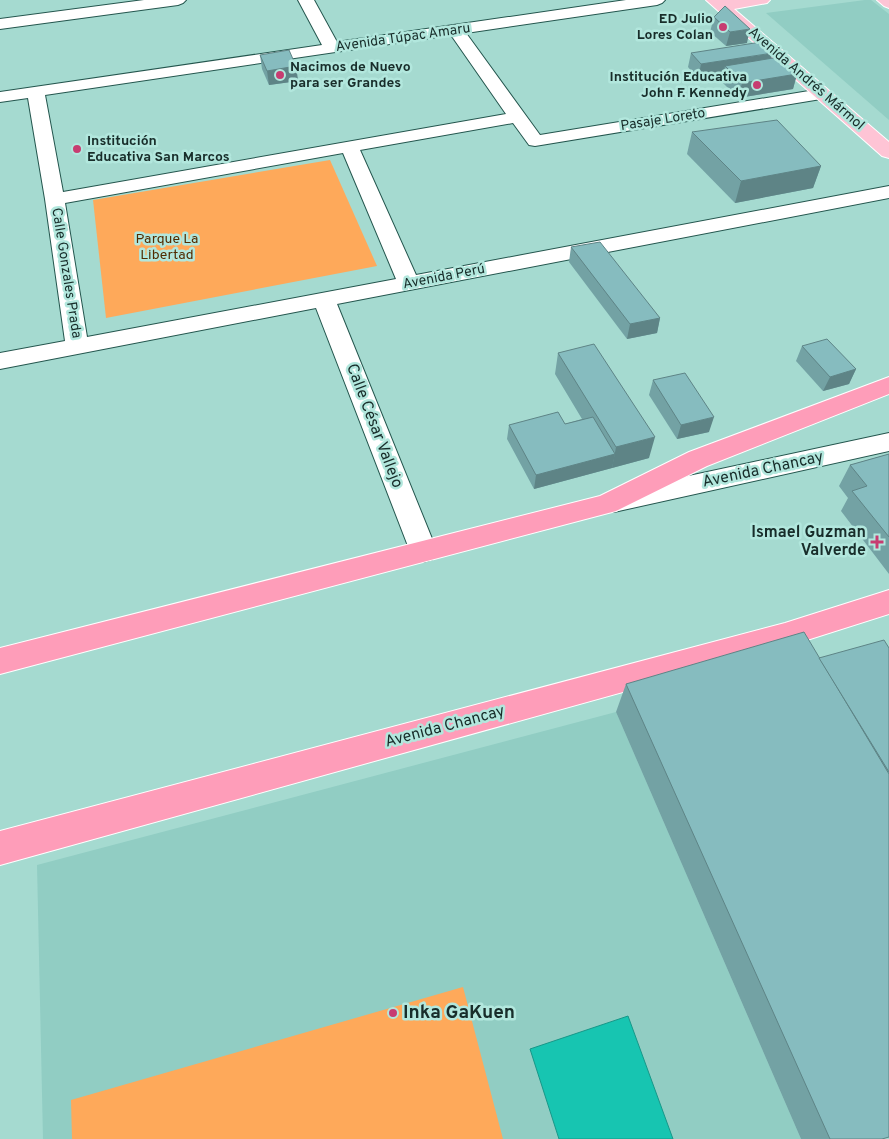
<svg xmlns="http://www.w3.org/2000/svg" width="889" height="1139" viewBox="0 0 889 1139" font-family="Overpass,sans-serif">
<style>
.built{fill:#91cdc3}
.green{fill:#fea95a}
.water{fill:#17c5b1;stroke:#179788}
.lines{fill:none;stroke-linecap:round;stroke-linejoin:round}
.street-casing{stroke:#24564e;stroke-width:2}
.primary-casing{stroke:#fff;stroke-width:2}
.highway-casing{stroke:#fff;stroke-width:2}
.street{fill:#fff;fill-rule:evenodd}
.primary{fill:#fec4d5;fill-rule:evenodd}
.highway{fill:#fe9db9;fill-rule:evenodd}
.wall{fill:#73a2a4}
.shaded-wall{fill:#5e8486}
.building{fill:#86bcbf;stroke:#5e8486}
.poi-dot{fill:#c73c71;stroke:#b2e7dd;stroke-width:2}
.labels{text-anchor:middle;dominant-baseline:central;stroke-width:5;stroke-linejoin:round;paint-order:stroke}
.far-poi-label{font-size:14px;font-weight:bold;fill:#182d2a;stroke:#b2e7dd;text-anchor:end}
.far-street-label{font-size:14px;fill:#182d2a;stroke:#b2e7dd}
.far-park-label{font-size:14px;fill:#512b00;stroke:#b2e7dd}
.street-label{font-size:16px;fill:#182d2a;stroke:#b2e7dd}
.poi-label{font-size:16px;font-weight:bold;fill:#182d2a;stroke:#b2e7dd;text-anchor:end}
.near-poi-label{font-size:19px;font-weight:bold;fill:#182d2a;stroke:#b2e7dd;text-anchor:start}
</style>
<rect width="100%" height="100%" fill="#a5dad0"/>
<!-- built -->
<g class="built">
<path d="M865 0H871L889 14V120L766 13Z"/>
<path d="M616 712 801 1139H43L37 865Z"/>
</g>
<!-- green -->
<g class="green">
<path d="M330 160 377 266 106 318 93 200Z"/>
<path d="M463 987 503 1139H72L71 1100Z"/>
</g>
<!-- water -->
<path class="water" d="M628 1016 673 1139H559L530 1049Z"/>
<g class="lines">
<!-- street casing -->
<g class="street-casing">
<g id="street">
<path d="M144 0H186L183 3 178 5 0 29V19Z"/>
<path d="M298 0H314L337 42 626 0H665L662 3 657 5 466 33 540 135 821 89 827 90 830 94 827 98 821 99 535 146 529 145 513 123 360 150 416 275 889 186V198L337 304 437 551 433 559 423 562 413 559 316 308 0 369V353L65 341 45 199 28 98 0 102V92L322 45ZM451 35 506 114 63 192 45 95ZM343 153 396 279 87 337 65 203Z"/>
<path d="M889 433V451L614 512 605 509 601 502 605 495 614 492Z"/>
</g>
</g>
<!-- primary casing -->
<g class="primary-casing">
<g id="primary">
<path d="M706 0H770L767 3 734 9 889 142V158L882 156Z"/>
<path d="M877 0H889V8L884 6Z"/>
</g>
</g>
<!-- highway casing -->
<g class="highway-casing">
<g id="highway">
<path d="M889 377V394L707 466 616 511 0 674V648L600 496 689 452Z"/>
<path d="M889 590V614L785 647 0 865V831L785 623Z"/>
</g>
</g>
<!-- street -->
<use href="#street" class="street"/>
<!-- primary -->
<use href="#primary" class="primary"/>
<!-- highway -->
<use href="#highway" class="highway"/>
</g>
<!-- wall -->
<g class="wall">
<path d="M714 17 747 43 726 46 710 32Z"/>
<path d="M691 53 771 58 797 74 793 89 738 98 721 81 723 75 698 79 688 67Z"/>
<path d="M260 55 296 66 298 81 269 85 262 69Z"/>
<path d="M692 132 821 166 813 188 735 203 687 154Z"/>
<path d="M571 247 660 318 657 333 627 339 569 262Z"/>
<path d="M802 346 856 369 849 384 823 391 796 361Z"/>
<path d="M558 353 649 458 534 489 507 439 509 425 565 424 582 419 555 374Z"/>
<path d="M653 380 709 432 677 439 649 395Z"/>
<path d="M889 454V574L841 511 848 498 839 486 850 465Z"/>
<path d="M889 648V1137L882 1139H801L616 712 626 684 819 658Z"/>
</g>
<!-- shaded-wall -->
<g class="shaded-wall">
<path d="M750 29 747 43 726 46 730 32Z"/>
<path d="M773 53 768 68 725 66 723 75 698 79 701 64Z"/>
<path d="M296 66 298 81 269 85 267 71Z"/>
<path d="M797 74 793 89 738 98 742 83Z"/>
<path d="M821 166 813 188 735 203 741 181Z"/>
<path d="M660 318 657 333 627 339 630 324Z"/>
<path d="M856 369 849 384 823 391 830 377Z"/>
<path d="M714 417 709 432 677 439 681 425Z"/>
<path d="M655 437 649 458 612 468 616 447Z"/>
<path d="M615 454 612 468 534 489 536 475Z"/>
</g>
<!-- building -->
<g class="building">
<path d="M725 6 750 29 730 32 714 17Z"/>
<path d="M761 42 773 53 701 64 691 53Z"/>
<path d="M289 50 296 66 267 71 260 55Z"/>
<path d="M779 57 797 74 742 83 725 66Z"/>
<path d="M777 120 821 166 741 181 692 132Z"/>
<path d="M600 242 660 318 630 324 571 247Z"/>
<path d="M827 339 856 369 830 377 802 346Z"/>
<path d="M594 344 655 437 616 447 558 353Z"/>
<path d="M685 373 714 417 681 425 653 380Z"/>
<path d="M558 412 565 424 593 417 615 454 536 475 509 425Z"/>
<path d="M889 454V537L852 491 867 486 850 465Z"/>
<path d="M804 632 889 774V1137L882 1139H830L626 684Z"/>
<path d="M884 640 889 648V772L819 658Z"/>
</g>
<!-- markers -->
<g class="poi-dot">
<circle cx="723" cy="27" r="5"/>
<circle cx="280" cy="75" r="5"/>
<circle cx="757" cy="85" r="5"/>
<circle cx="77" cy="149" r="5"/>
<path d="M874.5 534.5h5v5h5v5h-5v5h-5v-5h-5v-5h5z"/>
<circle cx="393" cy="1013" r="5"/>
</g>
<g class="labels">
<!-- far-poi labels -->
<g class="far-poi-label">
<text x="713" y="19">ED Julio<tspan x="713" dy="16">Lores Colan</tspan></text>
<text x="290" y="67" text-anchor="start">Nacimos de Nuevo<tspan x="290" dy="16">para ser Grandes</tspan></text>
<text x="747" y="77">Institución Educativa<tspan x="747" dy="16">John F. Kennedy</tspan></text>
<text x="87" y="141" text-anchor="start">Institución<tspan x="87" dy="16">Educativa San Marcos</tspan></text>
</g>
<!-- far-street labels -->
<g class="far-street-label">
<text transform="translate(403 38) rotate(-8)">Avenida Túpac Amaru</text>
<text transform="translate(806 79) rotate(41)">Avenida Andrés Mármol</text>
<text transform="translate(663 120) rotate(-9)">Pasaje Loreto</text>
<text transform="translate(66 273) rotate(81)">Calle Gonzales Prada</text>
<text transform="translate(444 277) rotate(-11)">Avenida Perú</text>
</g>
<!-- far-park labels -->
<g class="far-park-label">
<text x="167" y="239">Parque La<tspan x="167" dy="16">Libertad</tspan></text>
</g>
<!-- street labels -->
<g class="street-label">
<text transform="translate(374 426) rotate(69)">Calle César Vallejo</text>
<text transform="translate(763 470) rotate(-12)">Avenida Chancay</text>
<text transform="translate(445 727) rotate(-15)">Avenida Chancay</text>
</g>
<!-- poi labels -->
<g class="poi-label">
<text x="866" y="533">Ismael Guzman<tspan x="866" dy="18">Valverde</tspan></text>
</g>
<!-- near-poi labels -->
<g class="near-poi-label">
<text x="403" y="1013">Inka GaKuen</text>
</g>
</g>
</svg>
